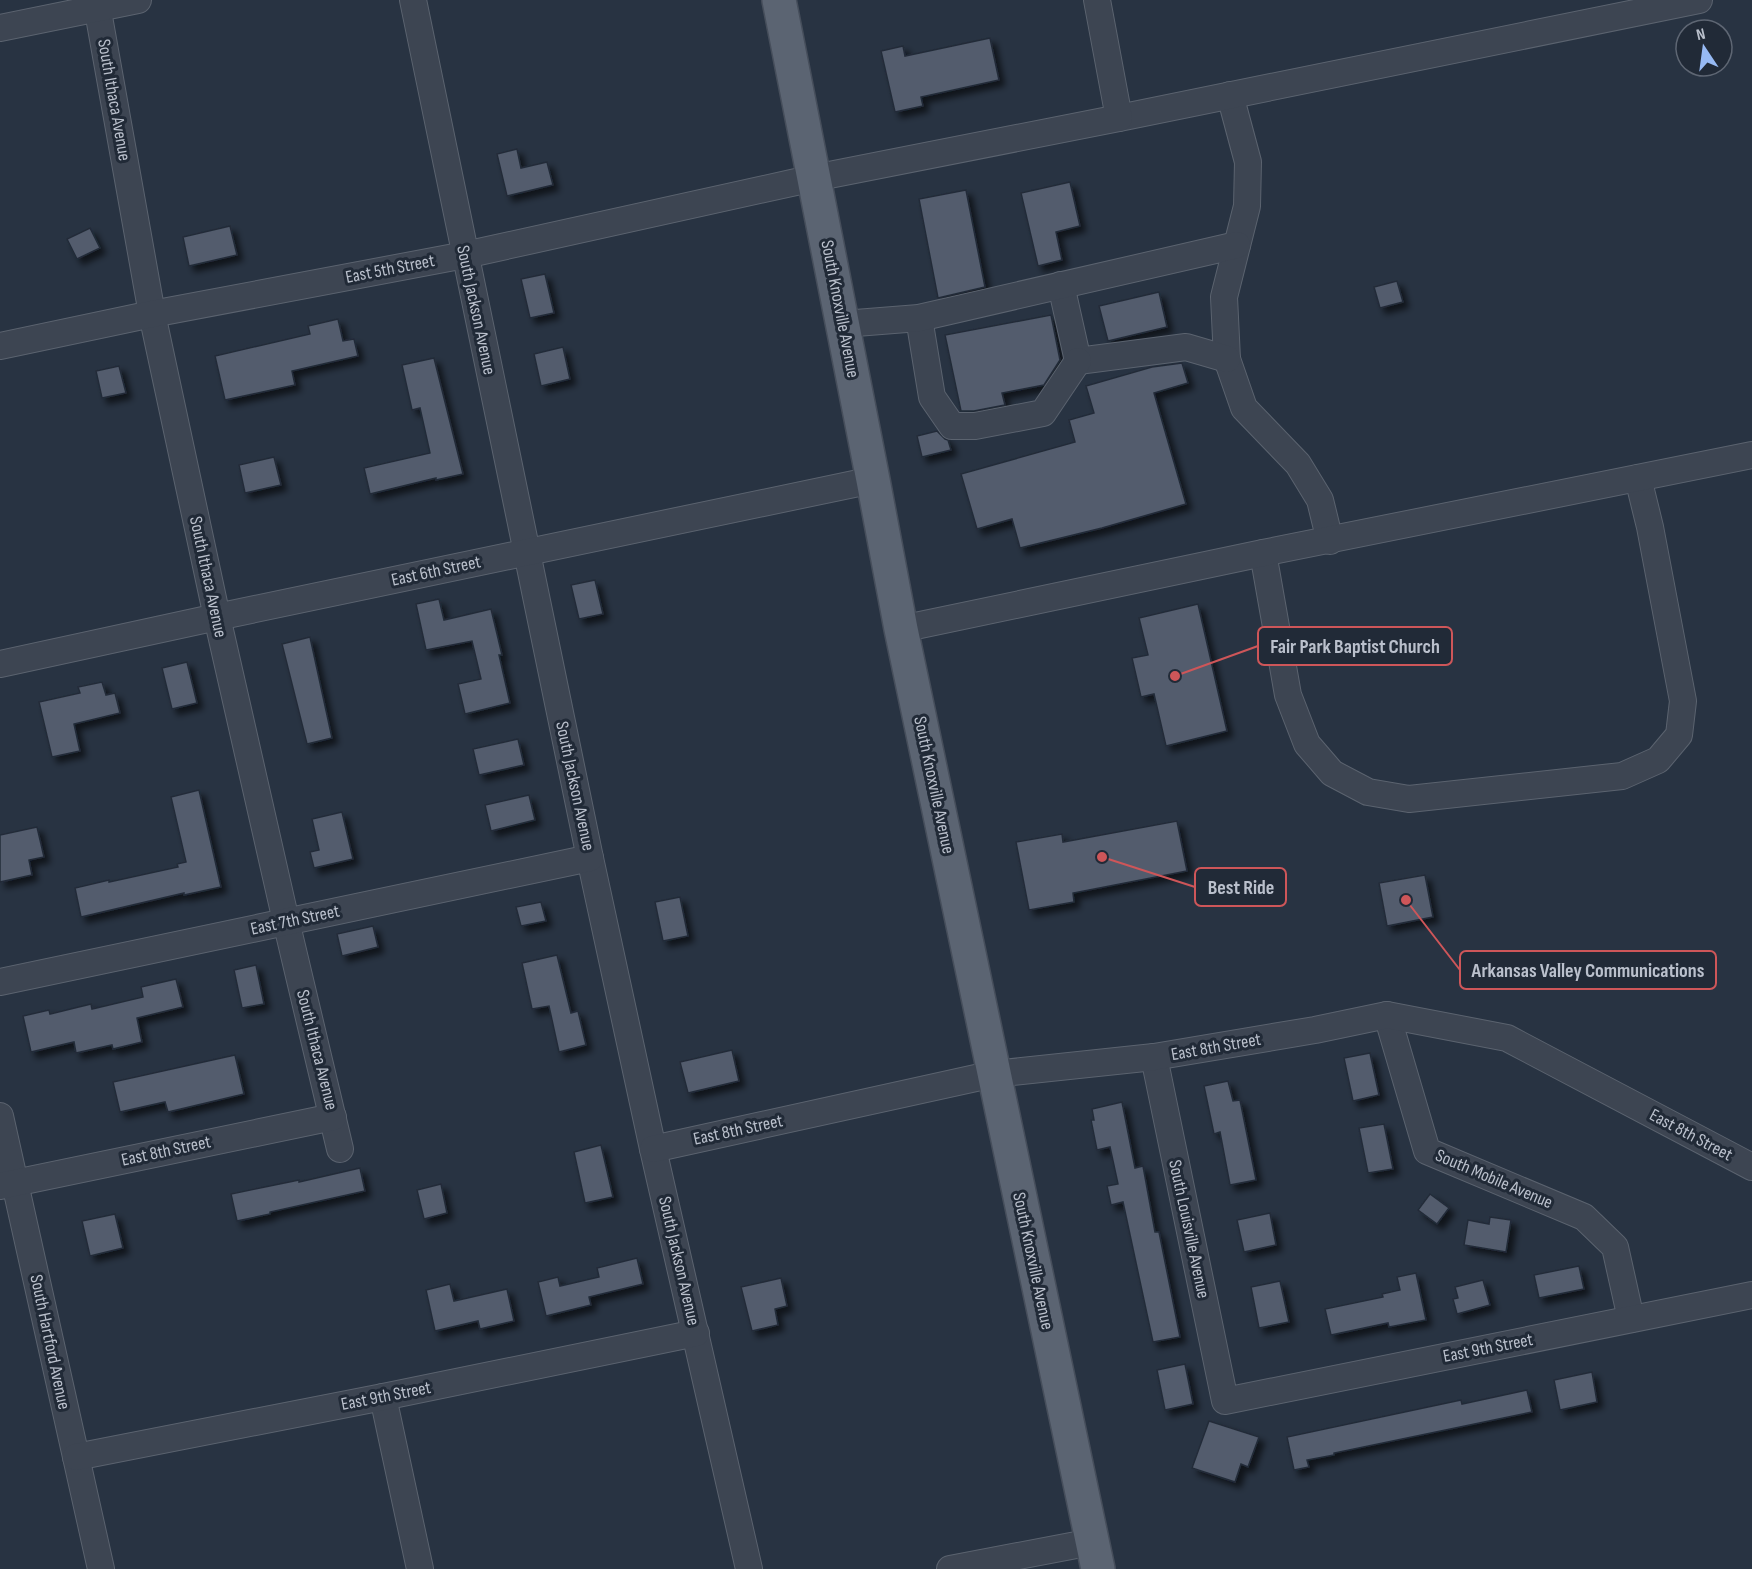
<svg xmlns="http://www.w3.org/2000/svg" width="1752" height="1569" viewBox="0 0 1752 1569" font-family="'Sofia Sans Condensed',sans-serif">
<style>
.building{fill:#525c6d;stroke:#232c39;stroke-width:1.5;filter:url(#shadow)}
.lines{fill:none;stroke-linecap:round;stroke-linejoin:round}
.minor-casing{stroke:#5b636f;stroke-width:28}
.major-casing{stroke:#464e5b;stroke-width:36}
.minor{stroke:#3d4552;stroke-width:26}
.major{stroke:#5b6472;stroke-width:33}
.labels{text-anchor:middle;dominant-baseline:central;stroke-width:6;stroke-linejoin:round;paint-order:stroke}
.street-label{font-size:18px;fill:#bac0cc;stroke:#212a37}
.leader{fill:none;stroke:#ce5659;stroke-width:2}
.callout-dot{fill:#ce5659;stroke:#212a37;stroke-width:2}
.callout{fill:#212a37;stroke:#ce5659;stroke-width:2}
.callout-label{font-size:20px;text-anchor:middle;font-weight:bold;fill:#bac0cc}
</style>
<defs>
<filter id="shadow"><feDropShadow dx="5.5" dy="5.5" stdDeviation="3" flood-color="#0009"/></filter>
</defs>
<rect width="100%" height="100%" fill="#283342"/>
<!-- building -->
<g class="building">
<path d="M990 38 999 80 921 97 923 106 895 112 881 51 903 46 905 56Z"/>
<path d="M517 149 521 168 547 162 553 185 507 196 497 154Z"/>
<path d="M1070 182 1080 226 1056 232 1062 260 1038 266 1021 193Z"/>
<path d="M966 190 985 287 938 298 919 199Z"/>
<path d="M230 226 237 255 189 266 183 237Z"/>
<path d="M90 228 100 248 77 259 67 239Z"/>
<path d="M545 274 554 313 530 318 521 279Z"/>
<path d="M1397 281 1403 302 1380 308 1374 287Z"/>
<path d="M1159 292 1167 327 1108 341 1099 306Z"/>
<path d="M1051 315 1060 360 1044 385 1002 393 1005 405 974 411H961L945 335Z"/>
<path d="M338 319 343 341 354 339 358 356 292 371 295 385 225 400 215 356 310 334 308 326Z"/>
<path d="M563 347 570 379 541 386 534 354Z"/>
<path d="M434 358 463 474 436 480V478L370 494 364 468 430 453 420 408 412 410 402 365Z"/>
<path d="M1182 363 1188 383 1154 393 1186 504 1102 528 1020 548 1012 519 977 529 961 474 1075 442 1069 420 1094 413 1086 386 1152 367Z"/>
<path d="M119 366 126 393 102 398 96 371Z"/>
<path d="M937 431 945 439 948 440 951 450 922 457 917 436Z"/>
<path d="M274 457 281 485 245 493 239 465Z"/>
<path d="M595 580 603 614 579 619 571 585Z"/>
<path d="M439 599 444 620 491 609 502 655H499L510 703 465 714 458 684 481 679 472 641 426 650 416 604Z"/>
<path d="M1198 604 1227 731 1166 746 1154 694 1141 697 1132 658 1148 655 1139 618Z"/>
<path d="M310 637 332 738 307 744 282 644Z"/>
<path d="M187 662 197 703 172 709 162 668Z"/>
<path d="M102 682 106 695 115 693 120 713 74 724 80 751 52 757 39 702 80 693 78 687Z"/>
<path d="M518 739 524 765 479 775 473 749Z"/>
<path d="M199 790 221 887 184 895V893L81 917 75 888 109 880V882L178 867 177 864 186 862 171 797Z"/>
<path d="M529 795 535 820 491 831 485 805Z"/>
<path d="M342 812 353 859 314 868 310 852 319 850 312 819Z"/>
<path d="M1177 821 1187 871 1073 893 1074 902 1029 910 1016 842 1062 834 1063 842Z"/>
<path d="M37 827 44 857 29 860 32 875 0 882V835Z"/>
<path d="M1425 875 1433 917 1387 926 1379 883Z"/>
<path d="M680 897 688 936 663 941 655 902Z"/>
<path d="M541 902 546 921 521 926 516 907Z"/>
<path d="M373 926 378 947 342 956 337 934Z"/>
<path d="M557 955 571 1013 578 1011 586 1045 559 1052 549 1006 532 1009 522 963Z"/>
<path d="M256 965 264 1004 242 1008 234 970Z"/>
<path d="M176 979 183 1007 137 1018 142 1042 113 1049 112 1045 76 1053 74 1042 31 1052 23 1016 49 1010 50 1014 91 1004 92 1009 143 997 141 987Z"/>
<path d="M732 1050 739 1081 688 1093 680 1062Z"/>
<path d="M1370 1053 1379 1095 1353 1101 1344 1058Z"/>
<path d="M235 1055 244 1094 168 1112 165 1102 120 1112 113 1082Z"/>
<path d="M1228 1081 1233 1101 1240 1100 1256 1180 1230 1185 1220 1132 1214 1134 1204 1086Z"/>
<path d="M1122 1102 1135 1168 1143 1166 1155 1232H1159L1180 1337 1153 1342 1123 1202 1111 1205 1107 1186 1118 1184 1110 1147 1097 1150 1091 1120H1094L1092 1109Z"/>
<path d="M1384 1124 1393 1169 1368 1173 1359 1128Z"/>
<path d="M601 1145 613 1197 585 1203 574 1152Z"/>
<path d="M360 1168 365 1191 270 1212V1214L237 1221 231 1194 299 1180V1182Z"/>
<path d="M441 1184 447 1213 424 1219 417 1190Z"/>
<path d="M1430 1194 1449 1208 1437 1224 1418 1210Z"/>
<path d="M1270 1213 1276 1245 1244 1252 1237 1220Z"/>
<path d="M115 1214 123 1248 90 1256 82 1221Z"/>
<path d="M1490 1217 1511 1220 1506 1252 1464 1245 1468 1220 1489 1224Z"/>
<path d="M637 1258 643 1284 589 1297 591 1305 546 1316 538 1282 558 1277 560 1286 599 1277 597 1268Z"/>
<path d="M1579 1266 1584 1289 1539 1298 1534 1275Z"/>
<path d="M1416 1273 1426 1320 1389 1327 1388 1323 1331 1335 1325 1309 1383 1297 1382 1294 1400 1290 1397 1277Z"/>
<path d="M781 1278 787 1306 775 1309 778 1325 752 1331 741 1287Z"/>
<path d="M1483 1280 1490 1305 1457 1314 1453 1299 1458 1298 1455 1287Z"/>
<path d="M1280 1281 1289 1322 1259 1328 1251 1287Z"/>
<path d="M450 1284 454 1301 507 1289 514 1321 480 1329 478 1321 435 1331 426 1290Z"/>
<path d="M1185 1364 1193 1404 1165 1410 1157 1370Z"/>
<path d="M1592 1372 1597 1402 1560 1410 1554 1380Z"/>
<path d="M1527 1390 1532 1412 1334 1453V1455L1307 1460 1309 1467 1294 1470 1287 1437 1461 1400 1462 1404Z"/>
<path d="M1209 1421 1259 1437 1248 1467 1241 1464 1235 1482 1192 1468Z"/>
</g>
<g class="lines">
<!-- minor casing -->
<g class="minor-casing">
<g id="minor">
<path d="M96 0 152 314 217 617 286 921 340 1149"/>
<path d="M413 0 590 858 653 1149 749 1569"/>
<path d="M0 28 138 0"/>
<path d="M1230 95 1248 162 1247 206 1224 297 1227 359 1244 408 1298 464 1320 500 1330 541"/>
<path d="M1119 118 1699 0"/>
<path d="M1061 285 1078 361 1186 347 1227 359"/>
<path d="M919 318 932 397 952 426H975L1043 413 1078 361"/>
<path d="M843 324 919 318 1237 245"/>
<path d="M0 346 152 314 465 255 814 178 1119 118 1097 0"/>
<path d="M1263 553 1288 695 1307 744 1332 773 1368 792 1409 799 1622 776 1658 760 1679 735 1683 701 1650 527 1638 478"/>
<path d="M901 629 1263 553 1752 455"/>
<path d="M0 664 217 617 873 480"/>
<path d="M0 982 590 858"/>
<path d="M1387 1015 1427 1151 1584 1217 1615 1247 1631 1319"/>
<path d="M1154 1057 1225 1401 1752 1295"/>
<path d="M0 1116 101 1569"/>
<path d="M653 1149 994 1074 1154 1057 1315 1030 1387 1015 1507 1038 1752 1167"/>
<path d="M0 1186 333 1117"/>
<path d="M383 1397 420 1569"/>
<path d="M76 1457 383 1397 696 1333"/>
<path d="M950 1569 1092 1542"/>
</g>
</g>
<!-- major casing -->
<g class="major-casing">
<path id="major" d="M779 0 873 480 901 629 1098 1569"/>
</g>
<!-- minor -->
<use href="#minor" class="minor"/>
<!-- major -->
<use href="#major" class="major"/>
</g>
<g class="labels">
<!-- street labels -->
<g class="street-label">
<text transform="translate(114 100) rotate(80)">South Ithaca Avenue</text>
<text transform="translate(390 269) rotate(-11)">East 5th Street</text>
<text transform="translate(840 309) rotate(79)">South Knoxville Avenue</text>
<text transform="translate(476 310) rotate(78)">South Jackson Avenue</text>
<text transform="translate(436 571) rotate(-12)">East 6th Street</text>
<text transform="translate(208 577) rotate(78)">South Ithaca Avenue</text>
<text transform="translate(934 785) rotate(78)">South Knoxville Avenue</text>
<text transform="translate(575 786) rotate(78)">South Jackson Avenue</text>
<text transform="translate(295 920) rotate(-12)">East 7th Street</text>
<text transform="translate(1216 1047) rotate(-10)">East 8th Street</text>
<text transform="translate(317 1050) rotate(76)">South Ithaca Avenue</text>
<text transform="translate(738 1130) rotate(-12)">East 8th Street</text>
<text transform="translate(1691 1135) rotate(28)">East 8th Street</text>
<text transform="translate(166 1151) rotate(-12)">East 8th Street</text>
<text transform="translate(1494 1179) rotate(23)">South Mobile Avenue</text>
<text transform="translate(1189 1229) rotate(78)">South Louisville Avenue</text>
<text transform="translate(679 1261) rotate(77)">South Jackson Avenue</text>
<text transform="translate(1033 1261) rotate(78)">South Knoxville Avenue</text>
<text transform="translate(50 1342) rotate(78)">South Hartford Avenue</text>
<text transform="translate(1488 1348) rotate(-11)">East 9th Street</text>
<text transform="translate(386 1396) rotate(-11)">East 9th Street</text>
</g>
</g>
<!-- callouts -->
<path class="leader" d="M1175 676L1258 646M1102 857L1195 887M1406 900L1460 970"/>
<g class="callout-dot">
<circle cx="1175" cy="676" r="6"/>
<circle cx="1102" cy="857" r="6"/>
<circle cx="1406" cy="900" r="6"/>
</g>
<g class="callout">
<rect x="1258" y="627" width="194" height="38" rx="6"/>
<rect x="1195" y="868" width="91" height="38" rx="6"/>
<rect x="1460" y="951" width="256" height="38" rx="6"/>
</g>
<g class="callout-label">
<text x="1355" y="653">Fair Park Baptist Church</text>
<text x="1241" y="894">Best Ride</text>
<text x="1588" y="977">Arkansas Valley Communications</text>
</g>
<!-- north arrow -->
<g transform="translate(1704 48) rotate(347)"><circle r="28" fill="#212a37" stroke="#5e6673" stroke-width="1.5"/>
<path d="M0-4.5L10 22L0 15L-10 22Z" fill="#97baf4"/>
<text y="-9" font-size="16" font-weight="bold" text-anchor="middle" fill="#bac0cc">N</text>
</g>
</svg>
